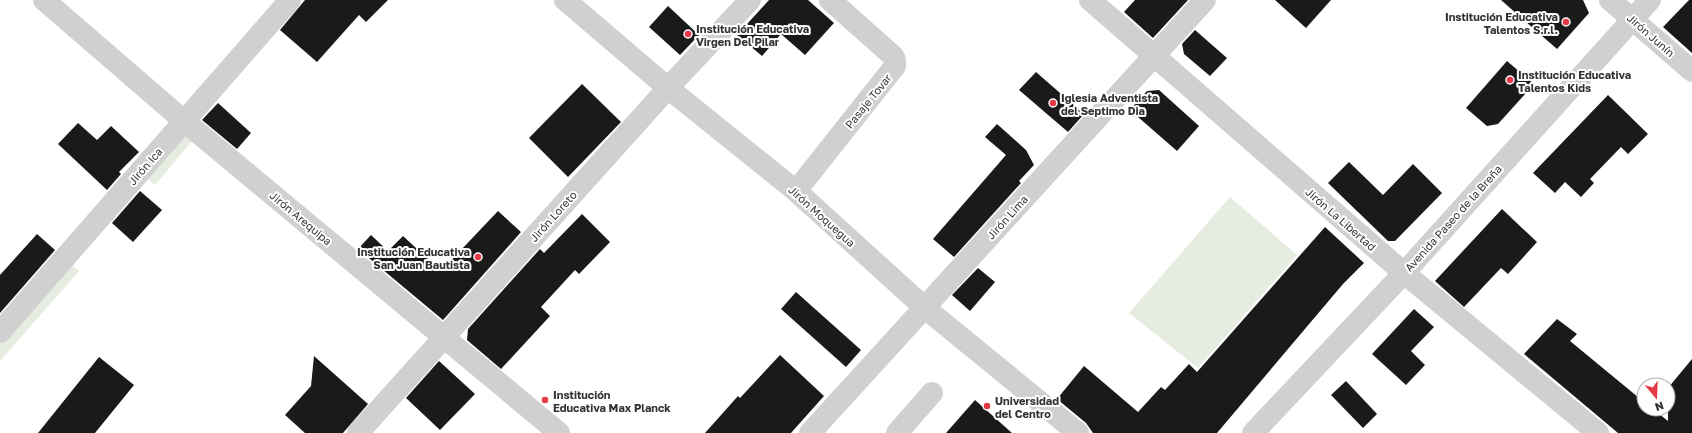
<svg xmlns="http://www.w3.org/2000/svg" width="1692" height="433" viewBox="0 0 1692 433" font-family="'Golos Text',sans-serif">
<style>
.green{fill:#e6ecdf}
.building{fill:#1a1a1a}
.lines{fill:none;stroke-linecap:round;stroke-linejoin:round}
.minor{stroke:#d0d0d0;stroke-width:22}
.poi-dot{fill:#e63946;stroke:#fff;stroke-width:1.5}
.labels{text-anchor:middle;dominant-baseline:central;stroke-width:4;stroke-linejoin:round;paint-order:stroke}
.poi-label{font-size:11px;font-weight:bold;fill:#333;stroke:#fff;text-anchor:start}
.street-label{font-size:11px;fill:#333;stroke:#fff}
</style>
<rect width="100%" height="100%" fill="#fff"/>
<!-- green -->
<g class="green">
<path d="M179 130 192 141 155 185 142 174Z"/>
<path d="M1230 197 1297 255 1198 368 1129 313Z"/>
<path d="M67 261 79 271 0 361V338Z"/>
</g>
<!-- building -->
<g class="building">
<path d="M305 0H388L366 22 359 15 317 62 280 30Z"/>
<path d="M769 0H808L834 23 805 55 781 34 762 56 737 35Z"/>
<path d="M1135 0H1188L1153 38 1124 12Z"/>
<path d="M1275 0H1331L1306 28Z"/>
<path d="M1501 0H1583L1589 13 1557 49Z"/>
<path d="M1689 0H1692V53L1663 27Z"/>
<path d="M668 6 699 35 680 55 649 27Z"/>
<path d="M1195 30 1227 58 1210 76 1184 54 1182 44Z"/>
<path d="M1507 61 1534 84 1498 124 1487 126 1466 108Z"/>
<path d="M1036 72 1084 114 1068 132 1019 90Z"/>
<path d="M582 84 621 122 568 177 529 138Z"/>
<path d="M1159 90 1199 126 1177 151 1130 110 1147 91Z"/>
<path d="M1608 95 1648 134 1628 154 1621 147 1590 179 1594 183 1581 197 1565 182 1555 193 1533 173Z"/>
<path d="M218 103 251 133 237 149 202 120Z"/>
<path d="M78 123 97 140 111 126 139 152 119 172 121 174 107 190 58 144Z"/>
<path d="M997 124 1026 150 1034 165 1019 181 1021 183 954 257 933 239 1006 155 985 137Z"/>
<path d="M1349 162 1383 195 1413 164 1442 193 1395 241H1388L1328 183Z"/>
<path d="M140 191 162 210 133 242 112 223Z"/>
<path d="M1502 209 1537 242 1508 274 1501 268 1464 307 1435 281Z"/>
<path d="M498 211 521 232 443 320 358 249 371 235 388 251 403 236 441 271Z"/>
<path d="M582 214 610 242 579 274 575 270 541 307 550 316 501 369 467 340 468 329 540 249 544 253Z"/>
<path d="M1325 227 1364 263 1343 284 1217 433H1093L1086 423 1057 399 1084 366 1138 412 1161 387 1165 390 1189 364 1197 372Z"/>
<path d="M37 234 55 250 0 313V275Z"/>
<path d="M978 268 995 282 970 311 952 295Z"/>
<path d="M796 292 861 350 846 367 781 309Z"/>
<path d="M1414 309 1434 327 1411 351 1425 365 1406 385 1372 354Z"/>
<path d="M1557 319 1577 334 1570 341 1644 402V409H1653L1668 421V388L1692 359V433H1618L1524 354Z"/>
<path d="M780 355 824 396 791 433H705L738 396 740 398Z"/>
<path d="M314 356 368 404 343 433H305L285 415 311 386Z"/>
<path d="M99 357 134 385 95 433H38Z"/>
<path d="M439 361 475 394 440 430 406 398Z"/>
<path d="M1346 381 1377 414 1363 428 1331 395Z"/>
<path d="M975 400 1012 433H946Z"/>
</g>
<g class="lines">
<!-- minor -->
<g class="minor">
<path d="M44 0 184 121 559 433"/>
<path d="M565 0 668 88 796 191 925 308 1078 433"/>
<path d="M1090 0 1404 273 1598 433"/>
<path d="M1610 0 1692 71"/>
<path d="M796 191 895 66V60L893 56 830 0"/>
<path d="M0 332 290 0"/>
<path d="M358 433 668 88 750 0"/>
<path d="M810 433 1205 0"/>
<path d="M897 433 932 393"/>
<path d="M1253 433 1404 273 1650 0"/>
</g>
</g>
<!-- markers -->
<g class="poi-dot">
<circle cx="1566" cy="22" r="4"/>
<circle cx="688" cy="34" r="4"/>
<circle cx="1510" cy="80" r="4"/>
<circle cx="1053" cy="103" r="4"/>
<circle cx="478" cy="257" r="4"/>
<circle cx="545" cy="400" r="4"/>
<circle cx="987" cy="406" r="4"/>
</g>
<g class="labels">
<!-- poi labels -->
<g class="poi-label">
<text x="1558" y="16" text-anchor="end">Institución Educativa<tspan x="1558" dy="13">Talentos S.r.l.</tspan></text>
<text x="696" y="28">Institución Educativa<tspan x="696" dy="13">Virgen Del Pilar</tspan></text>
<text x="1518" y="74">Institución Educativa<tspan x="1518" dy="13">Talentos Kids</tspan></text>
<text x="1061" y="97">Iglesia Adventista<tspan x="1061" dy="13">del Septimo Dia</tspan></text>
<text x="470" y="251" text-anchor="end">Institución Educativa<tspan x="470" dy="13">San Juan Bautista</tspan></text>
<text x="553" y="394">Institución<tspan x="553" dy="13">Educativa Max Planck</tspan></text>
<text x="995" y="400">Universidad<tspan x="995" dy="13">del Centro</tspan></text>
</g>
<!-- street labels -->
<g class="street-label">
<text transform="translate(1651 35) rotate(41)">Jirón Junín</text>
<text transform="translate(868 101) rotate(-51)">Pasaje Tovar</text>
<text transform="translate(145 166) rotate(-49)">Jirón Ica</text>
<text transform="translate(553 216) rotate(-48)">Jirón Loreto</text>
<text transform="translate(822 216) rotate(42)">Jirón Moquegua</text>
<text transform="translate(1007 217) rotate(-48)">Jirón Lima</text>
<text transform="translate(301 218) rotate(40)">Jirón Arequipa</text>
<text transform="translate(1453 218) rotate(-48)">Avenida Paseo de la Breña</text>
<text transform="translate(1341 219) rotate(41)">Jirón La Libertad</text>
</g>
</g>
<!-- north arrow -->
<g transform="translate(1656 397) rotate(161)"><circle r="19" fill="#ffffff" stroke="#adadad"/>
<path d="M0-3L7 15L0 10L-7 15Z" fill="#e63946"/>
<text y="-6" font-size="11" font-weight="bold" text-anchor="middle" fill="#333333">N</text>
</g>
</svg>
